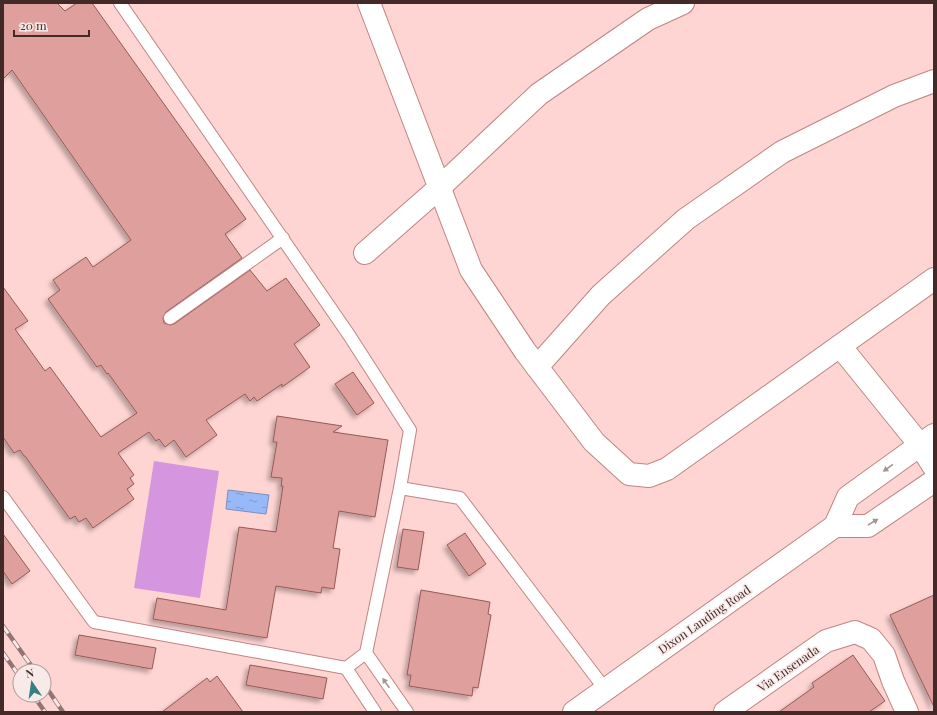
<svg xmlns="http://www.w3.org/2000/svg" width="937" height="715" viewBox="0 0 937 715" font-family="'Playfair Display',serif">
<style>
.garden{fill:#d596df}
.water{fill:url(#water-ripples);stroke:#7e8eba}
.building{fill:#dfa09d;stroke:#935a58;filter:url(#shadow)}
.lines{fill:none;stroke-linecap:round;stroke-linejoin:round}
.lane-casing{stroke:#c28482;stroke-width:14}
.street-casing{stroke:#c28482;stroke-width:24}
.secondary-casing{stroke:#c28482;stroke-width:24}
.lane{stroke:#fff;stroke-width:12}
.street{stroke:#fff;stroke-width:22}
.secondary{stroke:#fff;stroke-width:22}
.rail-casing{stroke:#947473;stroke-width:4.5}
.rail{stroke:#f8eae9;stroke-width:3;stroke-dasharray:9;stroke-linecap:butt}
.oneway{fill:#a19494}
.labels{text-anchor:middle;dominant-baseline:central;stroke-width:3.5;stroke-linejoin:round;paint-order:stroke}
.street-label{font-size:12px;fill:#432a29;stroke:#f8eae9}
</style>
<defs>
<pattern id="water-ripples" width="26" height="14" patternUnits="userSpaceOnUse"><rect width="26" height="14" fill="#97b9f8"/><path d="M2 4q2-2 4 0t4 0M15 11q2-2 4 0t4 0" fill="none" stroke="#7d97c9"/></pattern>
<filter id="shadow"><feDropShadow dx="-3.5" dy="3.5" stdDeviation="2" flood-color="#0004"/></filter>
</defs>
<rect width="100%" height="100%" fill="#fed5d3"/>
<!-- garden -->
<path class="garden" d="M154 461 219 471 200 598 134 588Z"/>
<!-- water -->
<path class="water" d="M228 490 269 495 266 514 226 509Z"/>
<!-- building -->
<g class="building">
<path d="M3 3H57L65 11 77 3H92L246 219 225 234 242 258 166 312 163 318 164 323 170 325 174 324 250 270 267 291 286 278 320 325 294 344 310 367 282 387V384L257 401 254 397 250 401 245 394 206 420 217 435 186 457 174 440 165 447 159 439 156 441 149 432 118 453 134 475 130 478 134 484 127 489 134 499 93 528 86 518 79 522 75 516 70 519 25 456H24L20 450 14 453 3 437V287L28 321 15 329 45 371 50 367 101 437 137 413 108 373 107 374 101 365 97 367 48 299 60 290 53 280 86 257 93 267 131 240 12 70 3 79Z"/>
<path d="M353 372 374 403 357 415 335 384Z"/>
<path d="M277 416 342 426 333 432 388 440 375 517 339 511 333 548 340 549 334 589 322 587 321 593 276 586 267 638 153 619 157 598 226 610 239 527 276 532 283 486H281L282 478 271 477 277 442H273Z"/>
<path d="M403 529 424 532 418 570 397 567Z"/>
<path d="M465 533 486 564 469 576 447 545Z"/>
<path d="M3 534 30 571 12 584 3 571Z"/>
<path d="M421 590 490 602 488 614 491 615 485 649 478 688 473 687 472 696 409 686 411 675H407Z"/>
<path d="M934 595V707L890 615Z"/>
<path d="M79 635 156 648 152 669 75 655Z"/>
<path d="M853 655 885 701 869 712H779L814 687 812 683Z"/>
<path d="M250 665 327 678 323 699 246 685Z"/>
<path d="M217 676 243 712H162L207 678 210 682Z"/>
</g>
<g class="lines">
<!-- lane casing -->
<g class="lane-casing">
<g id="lane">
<path d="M170 318 283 238"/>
<path d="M400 488 460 498 605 689"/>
<path d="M3 497 94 622 346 668 366 653 400 488 410 430 349 335 120 3"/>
<path d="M366 653 407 712"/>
<path d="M346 668 375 712"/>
</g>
</g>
<!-- street casing -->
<g class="street-casing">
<g id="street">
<path d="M369 3 471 270 525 351 594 442 629 474 649 476 667 469 934 279"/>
<path d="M365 253 439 188 539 94 648 19 683 3"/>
<path d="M840 346 920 445 934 467"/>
<path d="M537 367 601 295 686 219 782 152 894 96 934 81"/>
<path d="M725 712 826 641 855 632 871 639 884 655 893 681 907 712"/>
</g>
</g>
<!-- secondary casing -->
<g class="secondary-casing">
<g id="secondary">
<path d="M835 526H868L934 481"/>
<path d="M574 712 835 526 848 497 934 435"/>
</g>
</g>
<!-- lane -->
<use href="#lane" class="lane"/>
<!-- street -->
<use href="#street" class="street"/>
<!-- secondary -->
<use href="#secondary" class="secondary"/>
<!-- rail casing -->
<g class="rail-casing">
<g id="rail">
<path d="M3 626 35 671"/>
<path d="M3 653 20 677"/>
<path d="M44 684 63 712"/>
<path d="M33 695 45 712"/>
</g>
</g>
<!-- rail -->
<use href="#rail" class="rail"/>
</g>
<!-- one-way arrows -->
<defs><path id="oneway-solid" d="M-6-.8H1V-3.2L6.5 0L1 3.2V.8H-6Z"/></defs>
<g class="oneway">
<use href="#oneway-solid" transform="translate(888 468) rotate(144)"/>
<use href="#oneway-solid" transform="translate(873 522) rotate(-31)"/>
<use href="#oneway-solid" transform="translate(386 683) rotate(-125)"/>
</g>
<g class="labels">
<!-- street labels -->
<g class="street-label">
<text transform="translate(704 619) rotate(-35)">Dixon Landing Road</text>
<text transform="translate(788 668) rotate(-35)">Via Ensenada</text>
</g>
</g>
<!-- border -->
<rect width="937" height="715" fill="none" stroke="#432a29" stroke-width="8"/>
<!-- north arrow -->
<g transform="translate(32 683) rotate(347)"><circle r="19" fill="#f8eae9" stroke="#b09d9c"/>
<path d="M0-3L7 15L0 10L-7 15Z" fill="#367f84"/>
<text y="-6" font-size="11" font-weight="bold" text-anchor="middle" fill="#432a29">N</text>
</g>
<!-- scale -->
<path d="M14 30v6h75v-6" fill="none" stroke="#432a29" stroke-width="2"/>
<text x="20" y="30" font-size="12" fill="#432a29" stroke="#f8eae9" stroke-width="3" paint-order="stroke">20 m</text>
</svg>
